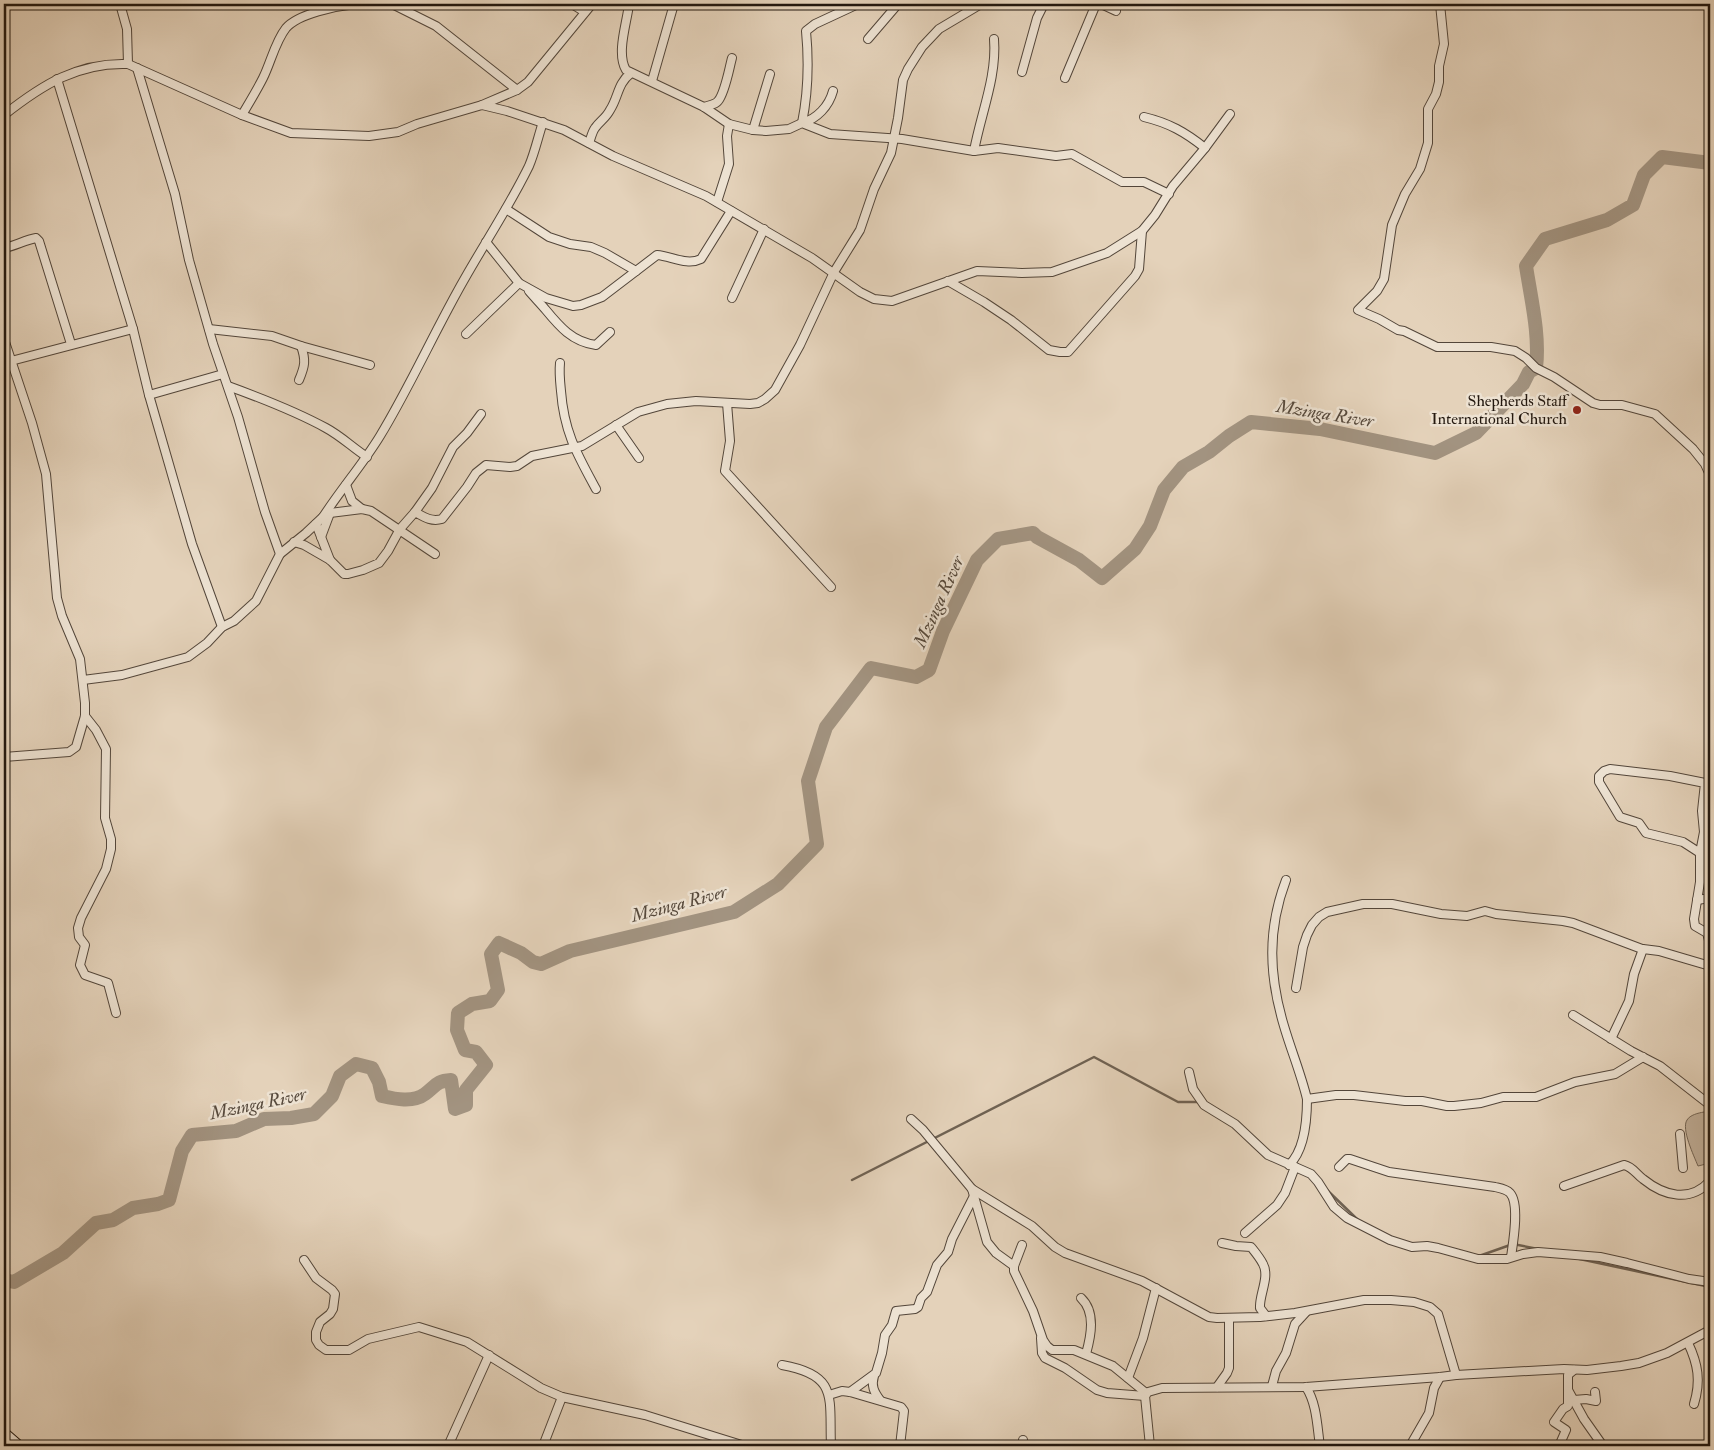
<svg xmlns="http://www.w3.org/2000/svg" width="1714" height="1450" viewBox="0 0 1714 1450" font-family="'IM FELL Double Pica',serif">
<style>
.green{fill:#c3b29d;stroke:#736556}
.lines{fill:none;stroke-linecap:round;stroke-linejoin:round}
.stream{stroke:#6f6253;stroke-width:2.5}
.river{stroke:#a29380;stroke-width:14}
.street-casing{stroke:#53463a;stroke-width:10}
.secondary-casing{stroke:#23180f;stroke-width:12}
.street{stroke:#ede2d2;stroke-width:8}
.secondary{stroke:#ede2d2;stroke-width:10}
.poi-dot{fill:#8f2418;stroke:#ede2d2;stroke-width:2}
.labels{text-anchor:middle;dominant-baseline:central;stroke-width:5;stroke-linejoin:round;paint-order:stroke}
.poi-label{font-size:16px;fill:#23180f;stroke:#ede2d2;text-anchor:end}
.water-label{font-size:18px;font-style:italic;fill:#56493c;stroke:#ede2d2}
</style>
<rect width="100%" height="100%" fill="#e4d2ba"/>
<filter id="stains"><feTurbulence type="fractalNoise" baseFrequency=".004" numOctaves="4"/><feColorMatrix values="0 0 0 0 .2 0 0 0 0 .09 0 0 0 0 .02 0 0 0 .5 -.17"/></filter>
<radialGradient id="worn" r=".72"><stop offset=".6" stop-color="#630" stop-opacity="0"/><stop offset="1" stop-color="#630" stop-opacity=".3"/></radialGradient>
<!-- green -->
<path class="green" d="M1704 1112 1710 1115V1163L1698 1166C1694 1156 1681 1129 1687 1120 1690 1115 1698 1113 1704 1112Z"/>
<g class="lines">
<!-- stream -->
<g class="stream">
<path d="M1252 1145 1261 1153"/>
<path d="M852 1180 1094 1057 1178 1102H1199"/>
<path d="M1326 1189 1358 1220"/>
<path d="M1479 1256 1513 1244 1538 1249"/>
<path d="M1575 1258 1710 1287"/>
</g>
<!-- river -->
<path class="river" d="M4 1280 14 1282 63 1253 96 1223 113 1220 133 1208 158 1204 169 1200 182 1151 192 1135 236 1131 264 1119 291 1118 314 1114 332 1096 340 1076 356 1064 372 1068 379 1082 382 1096C395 1099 413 1103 425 1094 436 1086 436 1081 451 1080L455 1109 466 1105V1090L486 1065 476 1052 465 1050 457 1030 458 1013 472 1004 490 1001 498 990 491 954 499 943 521 953 533 962 541 964 570 951 734 912 778 884 817 844 808 781 826 727 871 668 916 677 929 670 943 631 977 560 998 539 1033 533 1037 537 1079 560 1102 578 1135 549 1150 526 1164 490 1183 467 1209 452 1229 436 1251 422 1320 429 1435 453 1476 433 1523 384 1529 372 1536 368C1540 335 1531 299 1526 266L1545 239 1607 220 1633 205 1644 175 1662 157 1710 163"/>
<!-- street casing -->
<g class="street-casing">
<g id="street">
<path d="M120 4 127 29 128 64"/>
<path d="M392 4 436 26 517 90"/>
<path d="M572 4 585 12"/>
<path d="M629 4C627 23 616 53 626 70L704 107 729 124 753 130 766 131 789 129 802 123 830 134 902 139 974 151 998 148 1056 156 1072 154 1122 182H1144L1169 194"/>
<path d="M1101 4 1116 11"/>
<path d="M1440 4 1444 44 1439 66V82L1436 94 1428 109V143L1420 169 1405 194 1392 225 1384 279 1377 291 1358 310 1379 319 1398 330 1404 331 1437 347H1491L1515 351 1526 358 1536 368 1554 377 1593 403 1600 405H1622L1655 414 1693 449 1705 464 1710 475"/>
<path d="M868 39 898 4"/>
<path d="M1022 72 1037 18 1044 4"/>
<path d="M1065 78 1096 4"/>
<path d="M57 79 133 329 149 395 192 544 222 627"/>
<path d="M652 81 674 4"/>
<path d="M833 91C829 106 817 119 802 123 808 93 809 62 806 31L815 24 858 4"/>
<path d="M482 105 517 90 528 82 592 4"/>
<path d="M704 107C709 105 715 105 718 101 725 93 729 69 732 58"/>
<path d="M4 115C42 85 78 62 128 64L242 115 291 133 369 136 398 132 417 124 482 105 507 111 564 130 613 156 706 196 812 258 860 292 874 299 892 301 977 271 1022 273 1052 272 1107 253 1142 231 1155 215 1173 186 1205 148 1230 114"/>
<path d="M242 115C249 103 257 90 263 78 271 62 275 42 286 28 298 14 336 6 355 4"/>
<path d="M1144 117C1169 123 1185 132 1205 148"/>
<path d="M753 130 770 74"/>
<path d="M589 143C591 138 592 132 595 128 600 121 606 118 610 110 619 96 617 84 631 73"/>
<path d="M974 151C981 113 997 77 994 39"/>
<path d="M717 202 729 164 727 136 729 124"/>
<path d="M506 209 549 237 570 244 591 247 605 253 636 271"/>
<path d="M486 242 519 283 546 298 573 306 581 305 602 297 657 255C671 256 687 266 701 259L731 211"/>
<path d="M4 248C15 246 25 240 36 238L39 241 71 344"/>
<path d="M948 281 984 302 1011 320 1049 350 1060 352H1068L1135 276 1139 269 1142 231"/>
<path d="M529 291C534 297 540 303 545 309 559 326 572 342 596 345L610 332"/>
<path d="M732 298 764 229"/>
<path d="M209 329 272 336 301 346 370 365"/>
<path d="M466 334 519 283"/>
<path d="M4 339 32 423 46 474 57 598 62 616 80 659 85 703V716L76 747 69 752 4 757"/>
<path d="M11 361 133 329"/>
<path d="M560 363C559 373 560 381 561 391 564 432 577 454 596 489"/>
<path d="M299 380C305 366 306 360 301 346"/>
<path d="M228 386C261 398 295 411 326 428 341 436 353 448 367 457"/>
<path d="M149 395 223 374"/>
<path d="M727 403 730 441 725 471 831 587"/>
<path d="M616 425 639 458"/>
<path d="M346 485 352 501 362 509"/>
<path d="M415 512 432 488 453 447 467 433 481 414"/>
<path d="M323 517C341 489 363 464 380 436 411 385 435 330 465 278 486 241 510 205 529 166 535 152 538 137 543 122"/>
<path d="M316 524 330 560"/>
<path d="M321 537 330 513"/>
<path d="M294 542 304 545 330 560 344 574H348L363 570 379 563 388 551 400 529 415 512C424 517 431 522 442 519L467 487 476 473 486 465 510 467 517 466 532 456 582 446 638 412 667 404 696 401 750 404 758 403 765 399 775 390 800 345 834 272 860 230 874 189 891 153 898 118 903 80 908 69 922 47 939 29 981 4"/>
<path d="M280 554 306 533 323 517 330 513 362 509 371 511 377 515 435 554"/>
<path d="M83 680 122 675 188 657 207 643 222 627 234 621 256 601 280 554 265 512 238 417 213 344 189 260 175 194 137 68"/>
<path d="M85 716 96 730 106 749 105 818 111 839V849L106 869 81 918 78 928 79 937 85 945 80 965 85 975 108 983 116 1013"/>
<path d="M1700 853 1683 842 1646 833 1639 823 1620 817 1599 782V776L1604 771 1610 769 1670 776 1705 783 1702 811 1704 832 1700 853V882L1694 919 1695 926 1707 933 1710 944"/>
<path d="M1286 880C1267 930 1269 976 1284 1026 1291 1050 1301 1074 1307 1099 1307 1120 1305 1150 1289 1165"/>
<path d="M1697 900 1710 898"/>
<path d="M1296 988 1303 947 1307 935 1312 925 1319 917 1327 912 1363 904H1392L1441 914 1467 916 1485 911 1496 914 1563 921 1573 923 1642 949"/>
<path d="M1573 1015 1631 1051 1660 1066 1710 1105"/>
<path d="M1611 1039 1629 1001 1634 974 1643 949 1659 951 1710 966"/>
<path d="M1189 1072 1193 1089 1204 1105 1235 1124 1268 1155 1311 1174 1318 1182 1334 1207 1347 1218 1390 1240 1412 1247 1427 1246 1438 1248 1478 1259H1507L1523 1254 1538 1252 1600 1257 1627 1263 1689 1279 1710 1282"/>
<path d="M1307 1099 1336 1095H1354L1405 1101H1422L1447 1106H1454L1481 1103 1503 1097H1536L1575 1082 1615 1074 1643 1057"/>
<path d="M911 1119 923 1130 972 1189 987 1242 996 1253 1014 1266"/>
<path d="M1680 1134 1683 1168"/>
<path d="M1339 1167 1347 1159H1350L1389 1172 1495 1187C1499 1188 1506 1189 1510 1193 1520 1204 1513 1243 1511 1257"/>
<path d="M1564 1186 1624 1165C1633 1167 1636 1174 1643 1179 1664 1196 1690 1203 1710 1181"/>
<path d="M972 1189 1032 1226 1055 1247 1065 1253 1142 1281 1209 1317 1217 1318 1260 1317 1295 1313 1364 1300H1391L1414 1302 1430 1307 1438 1314 1456 1375"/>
<path d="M1245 1233 1277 1205 1285 1193 1295 1167"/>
<path d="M1222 1243 1236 1246 1251 1247C1255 1252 1260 1258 1263 1264 1270 1277 1259 1295 1260 1308L1266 1316"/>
<path d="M1022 1245 1014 1266V1271L1033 1311 1043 1340 1047 1346 1052 1350H1074L1113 1366 1146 1393"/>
<path d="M304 1260 316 1278 332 1290 335 1294 333 1309 330 1314 320 1322 316 1332V1340L319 1345 326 1350H349L368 1339 419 1327 467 1342 541 1388 562 1397 645 1415 745 1446"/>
<path d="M1081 1298C1096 1312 1091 1336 1086 1354"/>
<path d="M1041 1338 1042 1353 1045 1358 1065 1368 1097 1390 1107 1393 1145 1396"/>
<path d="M1688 1343C1698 1364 1701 1381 1694 1404"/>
<path d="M782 1365C839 1375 829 1398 831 1446"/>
<path d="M1574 1370 1568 1375V1390L1584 1419 1603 1446"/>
<path d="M874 1376C871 1386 874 1392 880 1400"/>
<path d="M1128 1378 1143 1338 1156 1288"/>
<path d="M1272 1386 1276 1371 1286 1353 1295 1324 1306 1312"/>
<path d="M1217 1387 1227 1373 1229 1368V1318"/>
<path d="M1306 1387C1317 1404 1317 1426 1320 1446"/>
<path d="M850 1392 876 1373 882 1353 885 1335 892 1325 896 1311 915 1309 918 1307 921 1298 927 1292 937 1265 948 1252 952 1239 975 1194"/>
<path d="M829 1395 842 1391 850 1392 901 1407 904 1411 900 1446"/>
<path d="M1574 1400 1586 1399 1596 1401 1595 1392"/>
<path d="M448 1446 489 1355"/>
<path d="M543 1446 562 1397"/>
<path d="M1023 1446V1440"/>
<path d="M1150 1446 1145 1396 1148 1392 1162 1388 1306 1387 1440 1377 1456 1375 1564 1369 1587 1370 1621 1366 1639 1363 1667 1353 1710 1330"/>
<path d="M1410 1446 1429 1413 1434 1388 1440 1377"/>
<path d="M1559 1446 1566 1430 1554 1422 1563 1409 1568 1406V1392"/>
</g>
</g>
<!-- secondary casing -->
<g class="secondary-casing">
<path id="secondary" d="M4 1433 19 1446"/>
</g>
<!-- street -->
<use href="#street" class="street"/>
<!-- secondary -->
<use href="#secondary" class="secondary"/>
</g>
<!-- markers -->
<circle class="poi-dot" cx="1577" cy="410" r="5"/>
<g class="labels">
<!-- poi labels -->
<g class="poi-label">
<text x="1567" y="401">Shepherds Staff<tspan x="1567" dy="18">International Church</tspan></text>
</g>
<!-- water labels -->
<g class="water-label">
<text transform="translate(1325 414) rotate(9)">Mzinga River</text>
<text transform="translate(939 602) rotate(-66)">Mzinga River</text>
<text transform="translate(679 904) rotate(-15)">Mzinga River</text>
<text transform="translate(258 1104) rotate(-12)">Mzinga River</text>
</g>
</g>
<!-- margin -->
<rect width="1714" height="1450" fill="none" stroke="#e4d2ba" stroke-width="20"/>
<rect x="5" y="5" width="1704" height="1440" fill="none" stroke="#23180f" stroke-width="2.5"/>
<rect x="10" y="10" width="1694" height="1430" fill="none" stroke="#23180f"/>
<rect width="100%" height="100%" filter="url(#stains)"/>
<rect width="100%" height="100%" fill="url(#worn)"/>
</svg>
